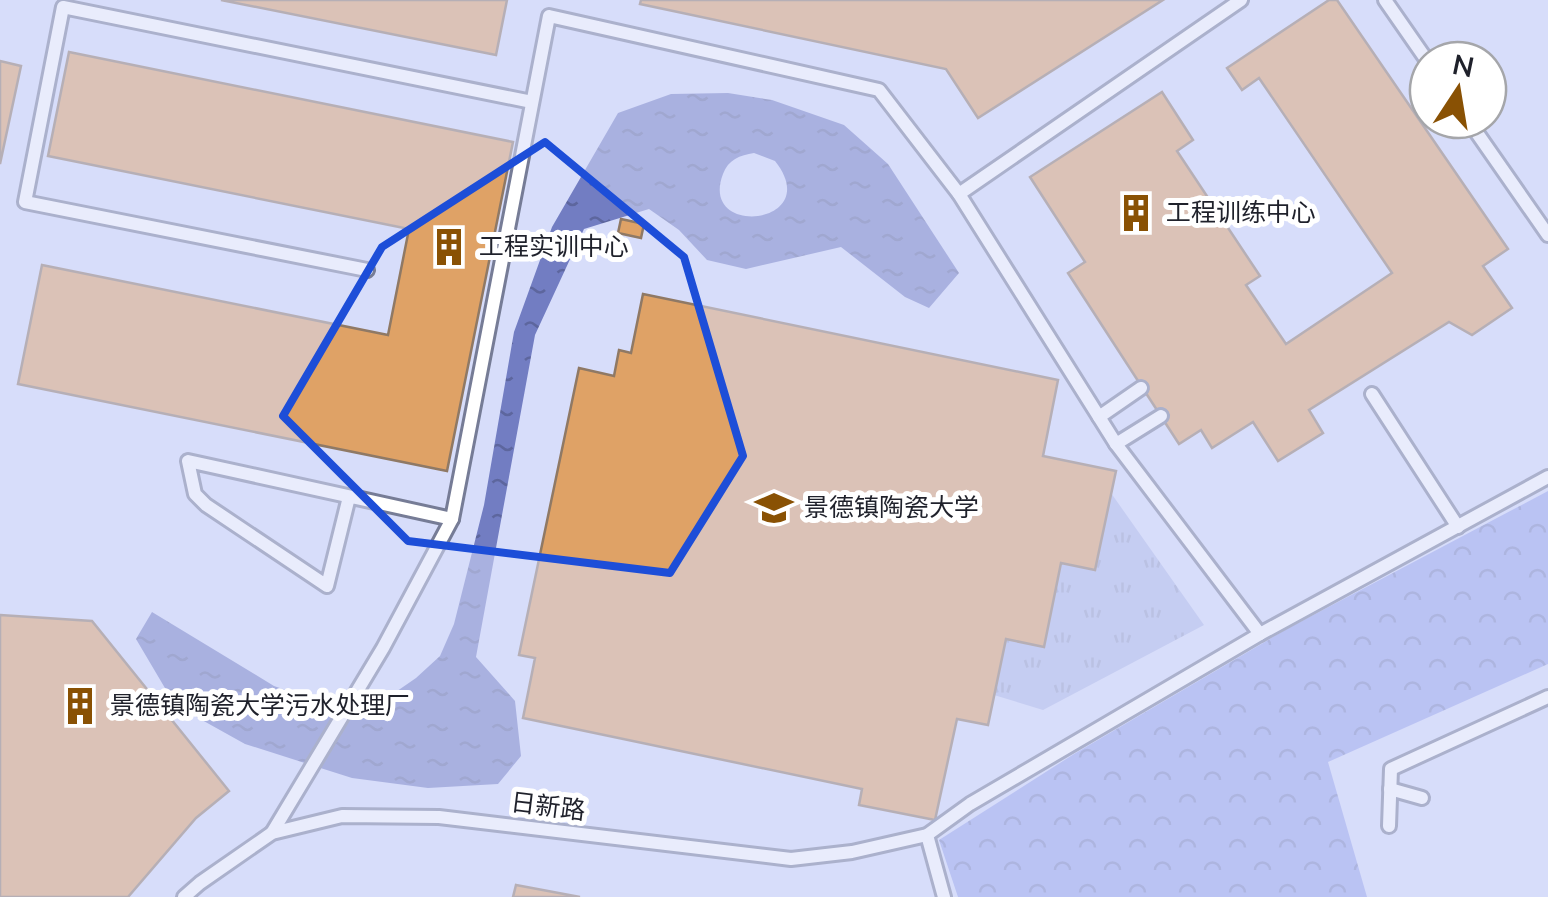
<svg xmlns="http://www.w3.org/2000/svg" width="1548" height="897" viewBox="0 0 1548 897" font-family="'Nunito Sans','Noto Sans SC',sans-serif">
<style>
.grass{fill:url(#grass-tufts)}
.forest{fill:url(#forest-crowns)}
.water{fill:url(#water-ripples);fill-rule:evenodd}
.building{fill:#dfa266;stroke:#8f7965;stroke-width:2.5}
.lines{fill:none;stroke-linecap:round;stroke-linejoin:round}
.service-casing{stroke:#767c96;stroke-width:18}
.service{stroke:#fff;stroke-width:12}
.marked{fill:none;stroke:#1d4ed8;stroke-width:8;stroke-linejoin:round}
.labels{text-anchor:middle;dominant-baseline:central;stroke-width:10;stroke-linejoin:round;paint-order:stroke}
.poi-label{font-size:25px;fill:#1f212b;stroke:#fff;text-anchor:start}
.street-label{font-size:25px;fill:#1f212b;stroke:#fff}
</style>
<defs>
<pattern id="grass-tufts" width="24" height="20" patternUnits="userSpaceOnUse" patternTransform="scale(2.5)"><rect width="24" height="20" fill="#b0bae8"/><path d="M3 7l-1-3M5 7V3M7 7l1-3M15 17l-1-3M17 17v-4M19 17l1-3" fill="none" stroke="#97a0c7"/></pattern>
<pattern id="forest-crowns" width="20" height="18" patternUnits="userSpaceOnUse" patternTransform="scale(2.5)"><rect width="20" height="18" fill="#98a4ec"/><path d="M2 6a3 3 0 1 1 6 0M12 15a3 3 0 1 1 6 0" fill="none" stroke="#7b85bf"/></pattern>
<pattern id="water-ripples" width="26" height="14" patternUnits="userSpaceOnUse" patternTransform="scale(2.5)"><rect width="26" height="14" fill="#727dc2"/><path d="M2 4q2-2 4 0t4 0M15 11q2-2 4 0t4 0" fill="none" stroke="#5d669e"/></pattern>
</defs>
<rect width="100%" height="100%" fill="#d7ddfa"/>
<!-- grass -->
<path class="grass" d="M1111 493 1204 625 1043 710 994 695 1006 639 1044 646 1061 563 1095 570Z"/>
<!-- forest -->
<path class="forest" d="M1548 491V664L1328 762 1367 897H958L939 840 1074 754 1285 630Z"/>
<!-- water -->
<path class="water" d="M728 93 772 100 844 125 888 164 959 273 929 308 905 297 841 247 746 269 707 260 679 230 649 209 584 229 535 335 476 657 515 701 521 756 498 784 428 788 352 778 245 744 175 705 136 639 152 612 274 686 367 718 387 698 416 678 440 656 454 624 484 505 514 332 552 227 618 113 671 94ZM754 153 775 161C826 225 698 239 723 174 728 160 740 155 754 153Z"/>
<!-- building -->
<g class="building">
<path d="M221 0H507L496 55Z"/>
<path d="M641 0H1163L978 118 946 69 640 4Z"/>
<path d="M1329 0H1337L1508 249 1483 266 1512 308 1472 335 1449 322 1309 410 1323 433 1278 461 1253 422 1212 448 1201 430 1179 444 1068 273 1085 262 1030 177 1162 92 1193 140 1177 151 1260 276 1246 285 1286 344 1392 273 1259 78 1242 90 1227 68Z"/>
<path d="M69 52 513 142 447 471 18 384 42 265 388 335 409 229 48 156Z"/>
<path d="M0 61 21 66 0 164Z"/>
<path d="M621 219 644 224 641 238 618 233Z"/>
<path d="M643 294 1058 380 1043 456 1116 471 1095 570 1061 563 1044 647 1006 639 988 725 957 719 935 820 859 805 862 789 523 718 535 658 519 655 579 368 614 376 619 350 631 353Z"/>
<path d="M0 615 92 621 229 791 196 818 128 897H0Z"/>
<path d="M516 885 580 897H513Z"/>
</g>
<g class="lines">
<!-- service casing -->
<g class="service-casing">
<g id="service">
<path d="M1241 0 959 194 1116 444 1260 634"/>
<path d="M1385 0 1428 62"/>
<path d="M1468 120 1548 235"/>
<path d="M367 270 25 202 63 7 532 102"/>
<path d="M1372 394 1458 527"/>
<path d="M1099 417 1141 388"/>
<path d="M1116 444 1161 416"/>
<path d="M349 497 327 586 206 505 195 494 188 461 452 519"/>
<path d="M1390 789 1422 798"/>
<path d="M1389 826 1391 769 1548 697"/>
<path d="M272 833 383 648 452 519 549 16 879 90 959 194"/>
<path d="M927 835 944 897"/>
<path d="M184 897 200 883 272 833 342 816 439 817 791 859 852 852 927 835 970 804 1260 634 1548 477"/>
</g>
</g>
<!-- service -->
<use href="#service" class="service"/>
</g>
<!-- marked area -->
<path d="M0 0H1548V897H0ZM545 142 684 257 743 456 670 573 408 541 283 416 382 247Z" fill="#d7ddfa" fill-opacity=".55" fill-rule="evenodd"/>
<path class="marked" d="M545 142 684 257 743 456 670 573 408 541 283 416 382 247Z"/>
<!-- icons -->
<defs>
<g id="building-bare" transform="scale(3)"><path d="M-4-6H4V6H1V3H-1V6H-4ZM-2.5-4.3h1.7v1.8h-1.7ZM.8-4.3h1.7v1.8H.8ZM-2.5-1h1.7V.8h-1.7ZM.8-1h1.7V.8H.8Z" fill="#895104" stroke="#fff" stroke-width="2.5" paint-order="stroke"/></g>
<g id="university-bare" transform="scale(3)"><path d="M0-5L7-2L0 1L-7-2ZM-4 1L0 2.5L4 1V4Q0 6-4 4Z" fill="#895104" stroke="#fff" stroke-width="2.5" paint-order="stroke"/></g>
</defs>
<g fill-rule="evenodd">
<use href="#building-bare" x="1136" y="213"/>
<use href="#building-bare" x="449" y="247"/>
<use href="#university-bare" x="774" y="508"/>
<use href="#building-bare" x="80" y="706"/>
</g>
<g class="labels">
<!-- poi labels -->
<g class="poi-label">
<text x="1166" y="213">工程训练中心</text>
<text x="479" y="247">工程实训中心</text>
<text x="804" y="508">景德镇陶瓷大学</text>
<text x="110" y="706">景德镇陶瓷大学污水处理厂</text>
</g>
<!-- street labels -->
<g class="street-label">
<text transform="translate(548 807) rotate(7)">日新路</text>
</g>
</g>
<!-- north arrow -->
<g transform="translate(1458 90) rotate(12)"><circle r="48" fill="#ffffff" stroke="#a5a6aa" stroke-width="2.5"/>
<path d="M0-8L18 38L0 25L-18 38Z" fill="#895104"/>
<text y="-15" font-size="28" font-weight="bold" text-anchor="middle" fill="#1f212b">N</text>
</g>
</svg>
